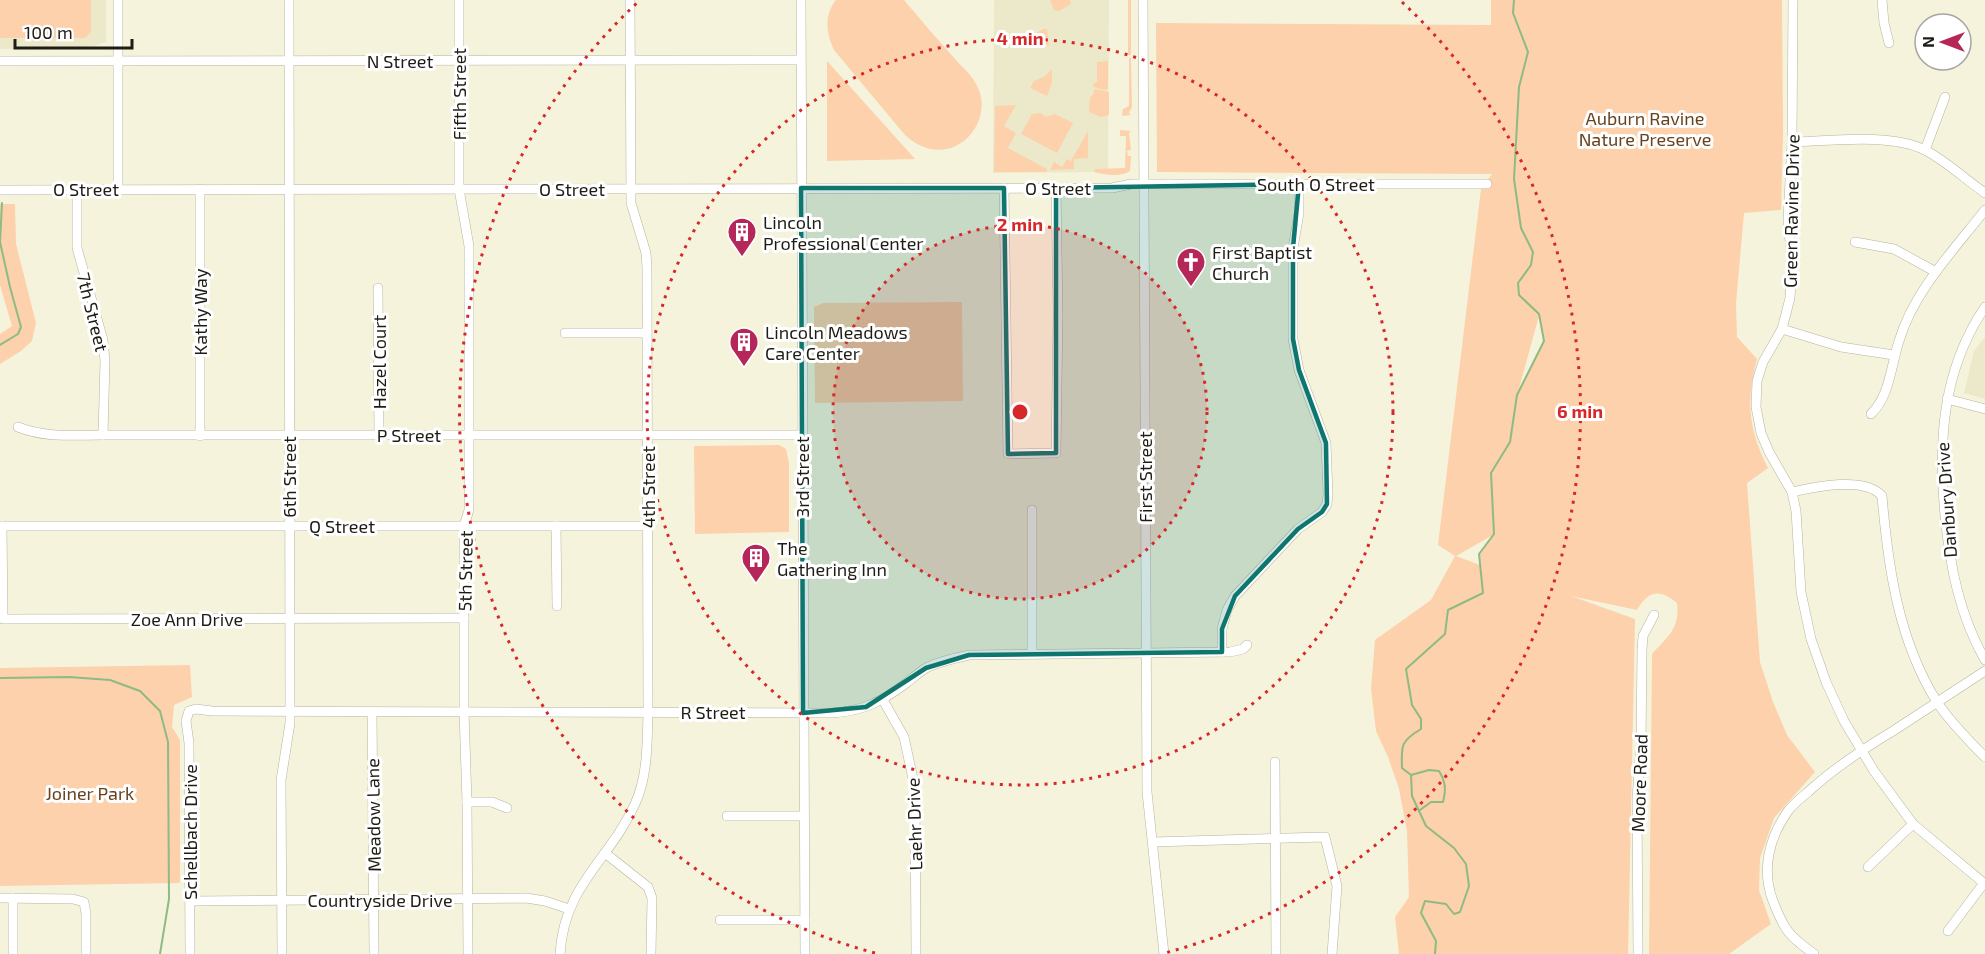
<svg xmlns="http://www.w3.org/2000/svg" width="1985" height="954" viewBox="0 0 1985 954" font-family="'Exo 2',sans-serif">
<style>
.built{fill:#ece9ca}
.green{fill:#fcd1ac;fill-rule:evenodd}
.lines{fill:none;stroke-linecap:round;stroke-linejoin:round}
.stream{stroke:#8dbb83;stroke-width:2}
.minor-casing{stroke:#b6b49e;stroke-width:10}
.minor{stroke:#fff;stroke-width:9}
.marked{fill:#0f766e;fill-opacity:0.2;stroke:#0f766e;stroke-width:4.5;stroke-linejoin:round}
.ring{fill:none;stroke:#d62828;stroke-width:3;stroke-dasharray:3 6}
.labels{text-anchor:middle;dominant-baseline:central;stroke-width:6;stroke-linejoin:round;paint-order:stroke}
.street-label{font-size:18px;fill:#1e1d15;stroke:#fff}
.park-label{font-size:18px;fill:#68421d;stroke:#fff}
.poi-label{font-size:18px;fill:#1e1d15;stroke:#fff;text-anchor:start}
.centre{fill:#d62828;stroke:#fff;stroke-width:3}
.ring-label{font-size:18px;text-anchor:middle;font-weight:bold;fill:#d62828;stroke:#fff;stroke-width:6;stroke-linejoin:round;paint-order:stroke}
</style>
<rect width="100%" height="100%" fill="#f6f3dd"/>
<!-- built -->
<g class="built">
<path d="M0 0H106V42L87 49H0Z"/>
<path d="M994 0H1109L1108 172 993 173Z"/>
<path d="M1985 337V399L1964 393 1974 351Z"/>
</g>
<!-- green -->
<g class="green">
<path d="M0 0H91V32L85 38H0Z"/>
<path d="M836 0H904C921 20 938 40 955 59 962 67 971 74 976 84 990 107 977 139 951 148 934 153 918 147 905 135L834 50C826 33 824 15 836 0Z"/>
<path d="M1050 0H1070L1071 4 1059 11 1054 10Z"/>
<rect x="1128" y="0" width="3" height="55"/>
<path d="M1491 0H1782L1783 133 1781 210 1744 213 1736 303 1737 337 1757 359C1746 401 1748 429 1768 468L1747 483 1760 662 1773 702 1787 735 1815 772 1774 818 1760 858 1759 890 1771 924 1729 954H1649L1652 654C1668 636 1680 629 1677 603 1659 588 1648 591 1637 610L1571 596 1635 619 1628 954H1399L1395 917 1409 897 1407 831 1399 789 1388 757 1376 731 1371 689 1375 640 1431 600 1455 556 1438 545 1481 189 1492 174 1157 172 1156 23 1491 25ZM1539 316 1544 341 1518 392ZM1493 535 1479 554 1480 565 1456 556Z"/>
<path d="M1043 29H1047L1049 46 1030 39 1031 36Z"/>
<path d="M1129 58H1131L1132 107 1129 113 1131 115 1122 116 1123 109 1129 106Z"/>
<path d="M827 61 915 159 827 161Z"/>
<path d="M1108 61V89L1104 90 1094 87 1093 84 1097 82V62Z"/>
<path d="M1052 69V83L1047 96 1030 88 1034 81 1045 76Z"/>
<path d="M1094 89 1109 92V115L1101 117 1089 112 1090 97 1093 95Z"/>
<path d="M1016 105 1004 126 1016 133 1008 148 1047 169V172H994L995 106Z"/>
<path d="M1041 113 1046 117 1055 114 1073 123 1057 153 1021 134 1032 114Z"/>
<path d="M1120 130 1131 131 1129 133 1131 150 1127 151 1128 156H1131L1130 171C1122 177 1105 175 1094 172L1095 169 1125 168 1126 136H1120Z"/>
<path d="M1088 131V158L1074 159V169L1050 170 1054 162 1062 167 1067 159 1071 161Z"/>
<path d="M0 204H15L16 244 36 323 32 341 21 351 0 364V334L12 326 0 285Z"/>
<path d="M962 302 963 401 815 403 814 307 823 303Z"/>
<path d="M779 445 786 449 789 463V532L695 534 694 446Z"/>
<path d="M190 665 192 697 174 705 172 727 180 740V883L0 886V668Z"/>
</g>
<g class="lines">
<!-- stream -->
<g class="stream">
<path d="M0 345 18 334 21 327 10 287 0 242 2 203"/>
<path d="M0 678 69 677 110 680 140 691 160 711 168 742 169 899 160 954"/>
<path d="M1411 775 1429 770 1439 771C1446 782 1446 790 1443 802H1431L1420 810"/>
<path d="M1435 954 1436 941 1421 913 1425 901 1446 904 1454 914 1460 912 1469 886 1466 864 1454 848 1426 826 1412 796 1411 775 1402 768C1401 745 1401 741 1421 729V719L1412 705 1406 669 1445 634 1448 610 1483 593 1479 554 1494 534 1491 473 1510 442 1517 395 1544 341 1539 314 1519 295 1518 283 1531 265 1533 252 1521 228 1514 179 1519 87 1528 52 1513 13 1514 0"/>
</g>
<!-- minor casing -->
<g class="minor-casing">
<g id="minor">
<path d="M118 0V189"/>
<path d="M459 0V189L469 246V510L464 526V711L467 802 468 954"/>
<path d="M801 0 805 954"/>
<path d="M1143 0 1147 792 1164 954"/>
<path d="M1793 0 1792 142 1788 220 1792 263 1790 298 1782 329 1763 362 1757 381 1756 407 1761 433 1769 452 1792 492 1796 511 1801 592 1811 639 1826 682 1844 721 1874 771 1913 824 1985 884"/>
<path d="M1882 0 1884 23 1889 43"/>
<path d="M0 61 800 60"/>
<path d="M1792 142C1829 141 1891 133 1925 150 1946 161 1965 179 1985 193"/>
<path d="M1925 150 1945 97"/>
<path d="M1004 188 1008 454 1056 453 1058 314 1056 188"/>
<path d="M77 189V248L103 340 105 361 103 435"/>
<path d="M0 190 1112 188 1131 184H1487"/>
<path d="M1855 242 1894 249 1936 272"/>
<path d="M378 288 379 435"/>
<path d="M1985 307C1942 370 1938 442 1945 515 1950 566 1959 614 1985 660"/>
<path d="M1782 329 1841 347 1894 355"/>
<path d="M565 333H646"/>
<path d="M1947 399 1985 409"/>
<path d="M1871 414C1890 396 1891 365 1899 341 1914 291 1953 251 1985 210"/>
<path d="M18 427C45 438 74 435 103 435H802"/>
<path d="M200 436V189"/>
<path d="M1792 492C1815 487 1865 476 1882 496 1888 566 1898 640 1937 702 1948 719 1971 743 1985 757"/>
<path d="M1032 510V654"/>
<path d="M0 526H648"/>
<path d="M2 526 3 619 464 618"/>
<path d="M556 526 557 606"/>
<path d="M1222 652V629L1227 610 1235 596 1298 529 1322 512 1327 504 1328 494 1326 443 1299 370 1293 339V248L1299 213V184"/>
<path d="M883 700 904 737 915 788 916 954"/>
<path d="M372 711 374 954"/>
<path d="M1275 762 1276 954"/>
<path d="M467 802H492L507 808"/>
<path d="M727 816H804"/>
<path d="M1153 842 1325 837 1337 886 1332 954"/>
<path d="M605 853 648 887 652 898 651 954"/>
<path d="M1868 867 1913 824"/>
<path d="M0 898 73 899 84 902 86 914V954"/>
<path d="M13 898V954"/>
<path d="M190 901 526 898 545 901 569 909"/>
<path d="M720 920H805"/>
<path d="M1948 931 1984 883"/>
<path d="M190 954 189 743 186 721 189 711 196 709 212 711 832 713C863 711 881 702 905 684 913 678 920 671 928 667 941 661 955 658 969 655L1230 652 1243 649 1247 645"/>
<path d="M282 954 281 780 290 723 289 0"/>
<path d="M560 954C564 885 609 861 635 804 648 775 647 744 648 713L647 267 646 253 631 203 630 0"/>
<path d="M1638 954 1637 799 1641 744 1642 650 1643 636 1654 615"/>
<path d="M1814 954C1789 936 1784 930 1773 901 1761 870 1769 838 1788 811 1793 804 1801 798 1808 792 1834 768 1863 749 1893 731 1924 711 1954 691 1985 671"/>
</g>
</g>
<!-- minor -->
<use href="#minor" class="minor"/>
</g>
<!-- marked area -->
<path class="marked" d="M1299 184 1293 248V339L1299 370 1326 443 1327 504 1322 512 1298 529 1235 596 1222 629V652L969 655 926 668 866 707 803 713 801 188H1004L1008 454 1056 453V188Z"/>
<!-- distance rings -->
<circle cx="1020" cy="412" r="187" fill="#d62828" fill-opacity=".12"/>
<g class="ring">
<circle cx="1020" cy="412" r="187"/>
<circle cx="1020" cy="412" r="373"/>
<path d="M875 953A560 560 0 0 1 638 2M1402 2A560 560 0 0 1 1165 953"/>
</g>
<!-- icons -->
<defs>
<g id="building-pin" transform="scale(1.5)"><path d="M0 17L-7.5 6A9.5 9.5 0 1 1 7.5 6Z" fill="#b52758" stroke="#fff"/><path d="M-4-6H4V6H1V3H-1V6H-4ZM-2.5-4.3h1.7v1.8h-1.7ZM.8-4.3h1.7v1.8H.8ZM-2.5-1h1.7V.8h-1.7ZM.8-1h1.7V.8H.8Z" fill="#fff"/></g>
<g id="church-pin" transform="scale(1.5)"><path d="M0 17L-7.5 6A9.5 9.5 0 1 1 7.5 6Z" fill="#b52758" stroke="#fff"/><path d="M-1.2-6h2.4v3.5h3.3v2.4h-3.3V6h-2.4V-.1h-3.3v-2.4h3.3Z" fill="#fff"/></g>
</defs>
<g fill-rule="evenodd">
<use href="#building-pin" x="742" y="232"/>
<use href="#church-pin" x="1191" y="262"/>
<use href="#building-pin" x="744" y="342"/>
<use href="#building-pin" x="756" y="558"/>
</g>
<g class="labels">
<!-- street labels -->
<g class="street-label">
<text x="400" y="61">N Street</text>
<text transform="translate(459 94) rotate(-90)">Fifth Street</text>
<text x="1316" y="184">South O Street</text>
<text x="1058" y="188">O Street</text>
<text x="86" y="189">O Street</text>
<text x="572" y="189">O Street</text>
<text transform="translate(1791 211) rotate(-89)">Green Ravine Drive</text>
<text transform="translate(93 312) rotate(76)">7th Street</text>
<text transform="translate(200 312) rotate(-90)">Kathy Way</text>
<text transform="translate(379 362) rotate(-90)">Hazel Court</text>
<text x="409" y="435">P Street</text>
<text transform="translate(289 477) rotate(-90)">6th Street</text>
<text transform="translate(802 477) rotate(-90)">3rd Street</text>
<text transform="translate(1145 477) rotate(-90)">First Street</text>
<text transform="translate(648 487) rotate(-90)">4th Street</text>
<text transform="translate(1946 500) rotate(-94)">Danbury Drive</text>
<text x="342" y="526">Q Street</text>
<text transform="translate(465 571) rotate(-89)">5th Street</text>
<text x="187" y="619">Zoe Ann Drive</text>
<text x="713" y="712">R Street</text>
<text transform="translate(1639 783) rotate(-88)">Moore Road</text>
<text transform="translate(373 815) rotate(-91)">Meadow Lane</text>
<text transform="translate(914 824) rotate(-92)">Laehr Drive</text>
<text transform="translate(190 832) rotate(-90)">Schellbach Drive</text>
<text x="380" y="900">Countryside Drive</text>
</g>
<!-- park labels -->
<g class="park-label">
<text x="1645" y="118">Auburn Ravine<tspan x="1645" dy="21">Nature Preserve</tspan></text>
<text x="90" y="793">Joiner Park</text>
</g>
<!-- poi labels -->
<g class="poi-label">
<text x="763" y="222">Lincoln<tspan x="763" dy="21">Professional Center</tspan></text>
<text x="1212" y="252">First Baptist<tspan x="1212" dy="21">Church</tspan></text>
<text x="765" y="332">Lincoln Meadows<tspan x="765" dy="21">Care Center</tspan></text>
<text x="777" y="548">The<tspan x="777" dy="21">Gathering Inn</tspan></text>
</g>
</g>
<circle cx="1020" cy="412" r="9" class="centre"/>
<g class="ring-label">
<text x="1020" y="45">4 min</text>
<text x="1020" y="231">2 min</text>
<text x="1580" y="418">6 min</text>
</g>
<!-- north arrow -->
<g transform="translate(1943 42) rotate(270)"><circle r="28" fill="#ffffff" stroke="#a5a5a1" stroke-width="1.5"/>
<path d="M0-4.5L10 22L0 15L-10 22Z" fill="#b52758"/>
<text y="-9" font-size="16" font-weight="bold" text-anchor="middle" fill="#1e1d15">N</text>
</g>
<!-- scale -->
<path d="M15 39v9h117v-9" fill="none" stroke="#1e1d15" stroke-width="3"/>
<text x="24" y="39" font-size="18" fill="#1e1d15" stroke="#ffffff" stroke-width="4.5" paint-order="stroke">100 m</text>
</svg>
